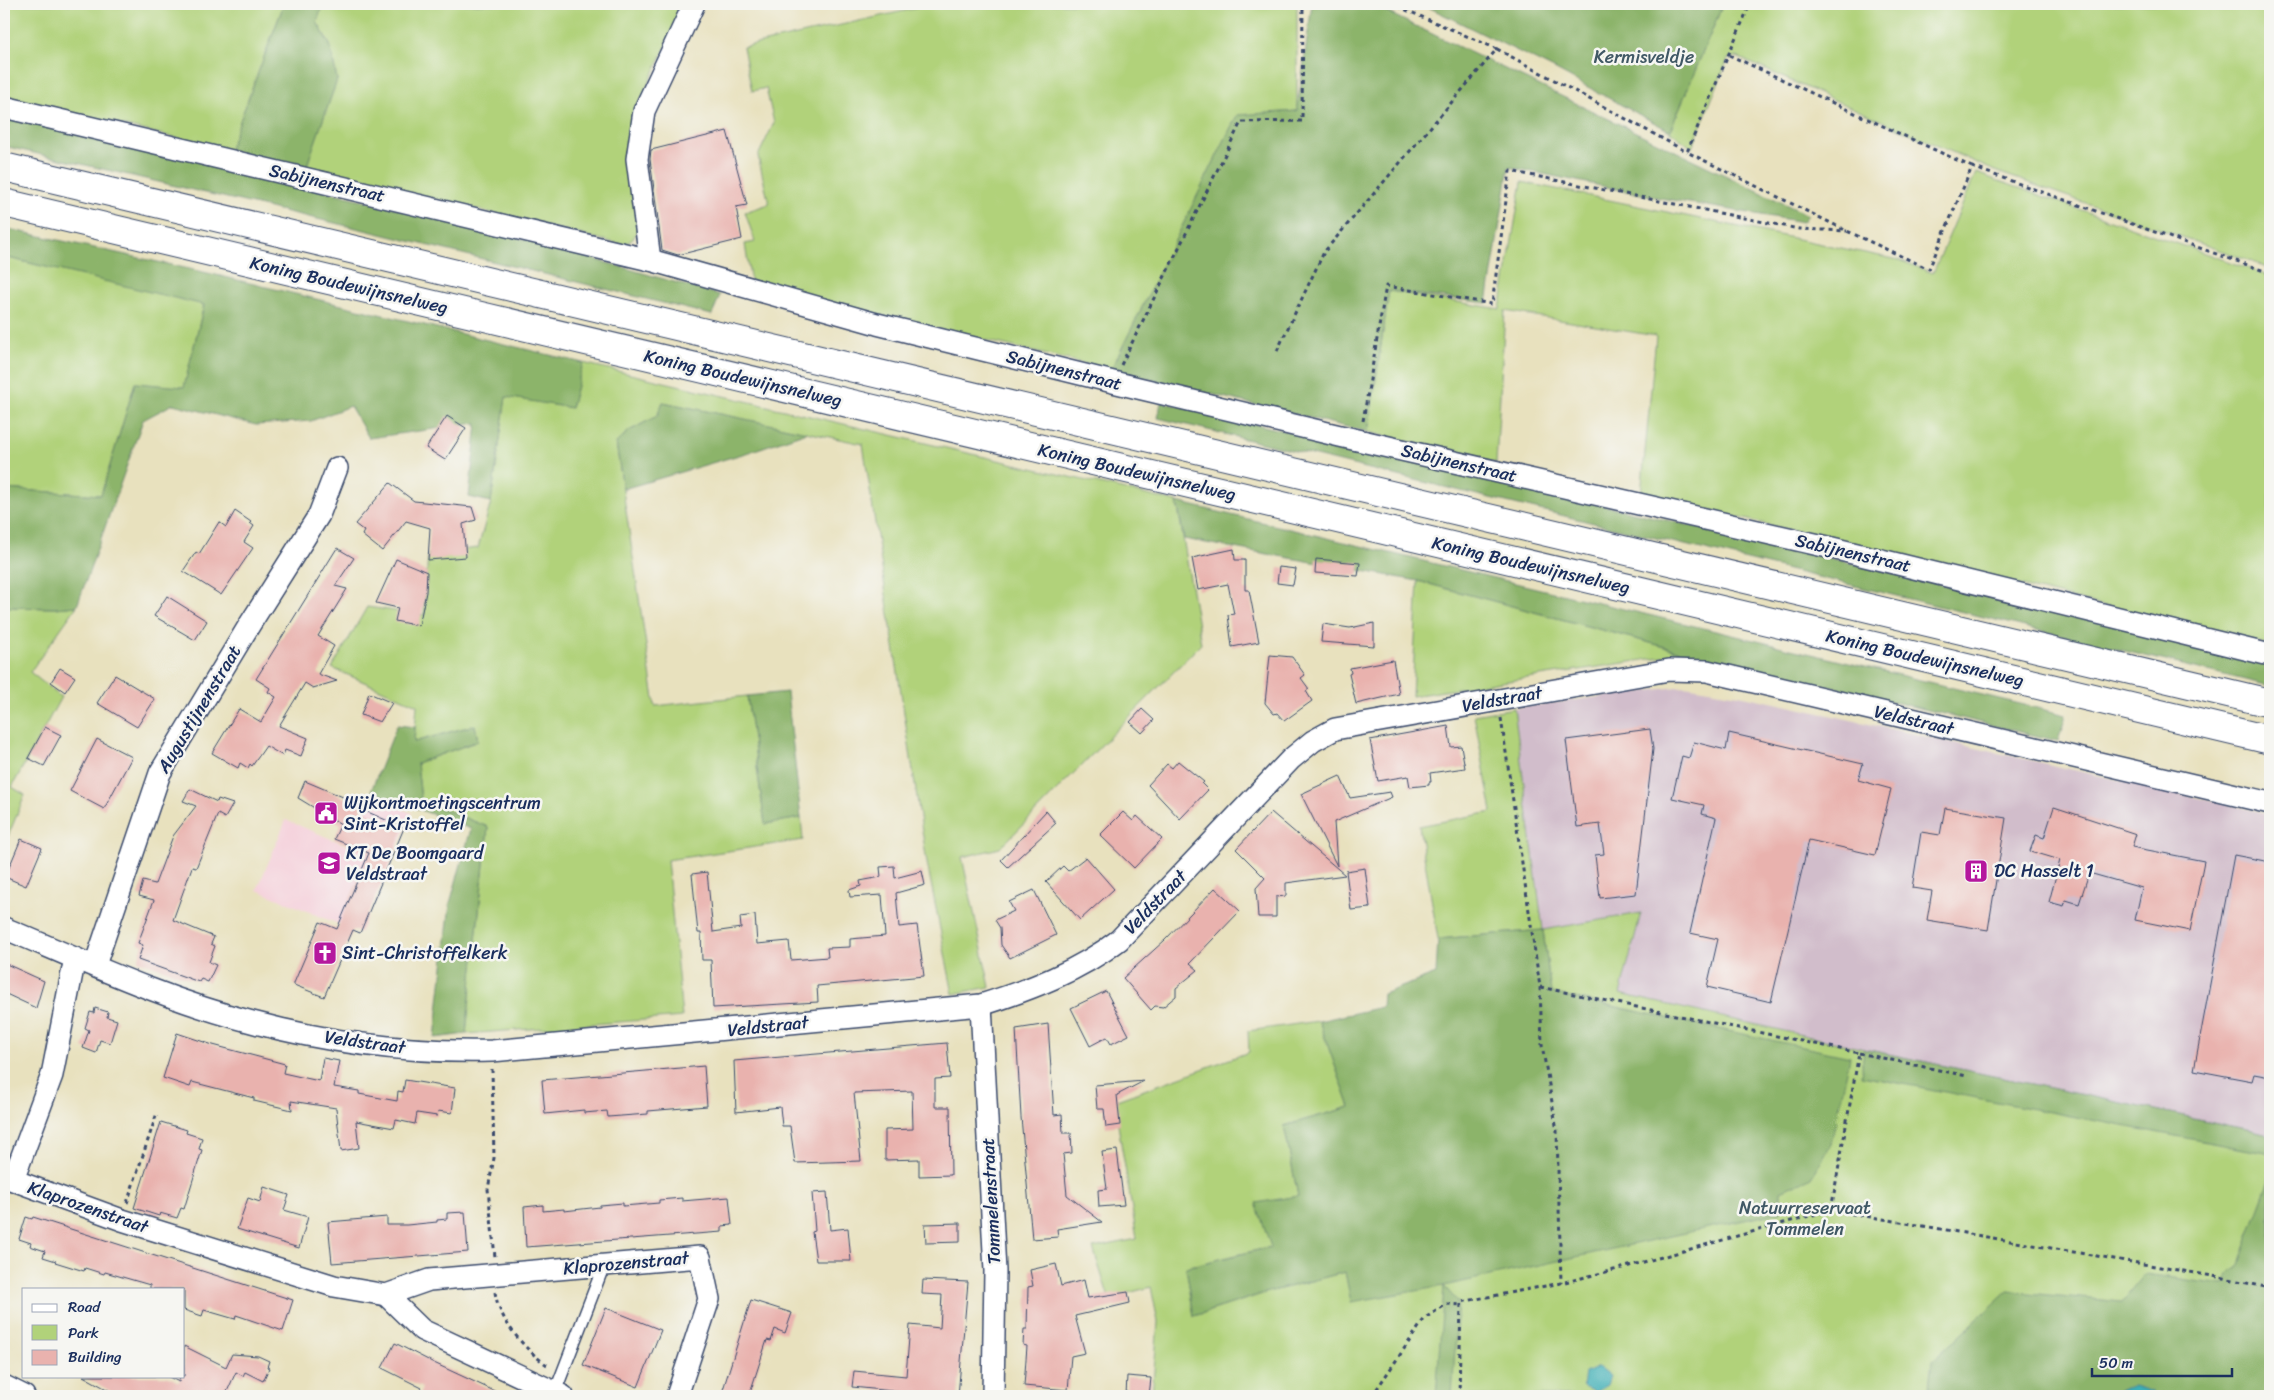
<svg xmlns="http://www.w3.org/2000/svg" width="2274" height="1400" viewBox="0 0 2274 1400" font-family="Sriracha,sans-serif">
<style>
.built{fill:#f5cfda}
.industrial{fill:#d1bdcb}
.green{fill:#b1d27a;stroke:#66806c}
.forest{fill:#8cb46a;stroke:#547264}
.water{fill:#3eafb6;stroke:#2c6f8a}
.building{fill:#e9b2ae}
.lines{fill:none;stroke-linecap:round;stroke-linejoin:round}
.lane-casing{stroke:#3a4a6c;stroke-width:14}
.street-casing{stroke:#3a4a6c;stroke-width:24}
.highway-casing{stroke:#3a4a6c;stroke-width:30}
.path{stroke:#3a4a6c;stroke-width:3;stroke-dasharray:4 4;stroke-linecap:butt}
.lane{stroke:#fff;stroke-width:11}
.street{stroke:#fff;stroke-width:21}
.highway{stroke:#fff;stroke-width:28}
.labels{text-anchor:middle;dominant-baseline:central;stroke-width:5;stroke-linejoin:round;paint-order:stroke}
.park-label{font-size:18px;fill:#405865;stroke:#f6f6f2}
.street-label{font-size:18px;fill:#1b2f5e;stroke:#f6f6f2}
.poi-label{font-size:18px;fill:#1b2f5e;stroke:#f6f6f2;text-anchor:start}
</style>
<rect width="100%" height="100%" fill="#f6f6f2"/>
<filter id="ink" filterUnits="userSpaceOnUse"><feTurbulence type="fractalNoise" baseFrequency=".02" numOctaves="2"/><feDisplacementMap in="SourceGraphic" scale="10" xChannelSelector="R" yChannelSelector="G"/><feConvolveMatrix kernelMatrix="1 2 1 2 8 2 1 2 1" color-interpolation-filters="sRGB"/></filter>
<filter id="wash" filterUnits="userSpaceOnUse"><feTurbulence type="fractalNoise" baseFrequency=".0096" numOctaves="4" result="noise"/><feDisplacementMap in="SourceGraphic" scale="20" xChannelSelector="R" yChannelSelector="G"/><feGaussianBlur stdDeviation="1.12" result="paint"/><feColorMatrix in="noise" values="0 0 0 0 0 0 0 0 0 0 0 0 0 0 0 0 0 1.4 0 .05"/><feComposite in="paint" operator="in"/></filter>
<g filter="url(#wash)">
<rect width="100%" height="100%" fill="#e8e1be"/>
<!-- built -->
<path class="built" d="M369 797 412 813 360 933 257 890 286 820 348 846Z"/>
<!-- industrial -->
<path class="industrial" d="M1685 686 1739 695 2270 814V1134L1864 1049 1620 994 1543 930 1514 708Z"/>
<!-- green -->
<g class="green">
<path d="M4 4H284L229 150 4 98Z"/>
<path d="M323 4H686L631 121 629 152 638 230 633 239 624 245 306 168 337 80 330 45 317 22Z"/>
<path d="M935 4H1297V111L1237 116 1111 370 769 289 753 284 750 277 745 244 755 242 745 212 769 204 758 156 774 123 766 88 752 91 743 47Z"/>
<path d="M1723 4H2270V268L1995 171 1737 57 1728 59 1692 148 1670 131Z"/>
<path d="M1976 173 2270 276V646L1641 494 1656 336 1505 311 1496 463 1368 432 1389 291 1500 309 1522 182 1899 260 1933 273Z"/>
<path d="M4 257 204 304 184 388 135 383 101 495 4 489Z"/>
<path d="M583 363 1177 502 1201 644 1000 848 962 857 990 987 953 994 927 863 863 444 663 402 657 416 629 431 616 443 655 706 747 696 765 824 801 818 803 840 667 860 682 1017 466 1034 488 827 421 800 417 763 478 741 475 725 414 742 417 705 332 668 367 607 424 615 428 554 478 548 491 502 506 396 571 408Z"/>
<path d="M1418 581 1688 653 1412 696Z"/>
<path d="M77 606 30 672 61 697 12 787 25 795 4 846V607L55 608Z"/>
<path d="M1514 708 1543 930 1641 913 1620 994 1864 1049 2270 1134V1396H1152L1158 1322 1151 1287 1109 1298 1093 1248 1137 1239 1114 1101 1249 1052 1248 1031 1319 1021 1350 1107 1284 1126 1298 1196 1271 1247 1186 1267 1194 1316 1265 1293 1345 1272 1352 1302 1640 1012 1551 993 1543 930 1438 939 1419 826 1492 812 1474 715Z"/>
</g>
<!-- forest -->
<g class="forest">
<path d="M284 4H323L317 22 330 45 337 80 306 168 229 150Z"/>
<path d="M1312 4H1370L1808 215 1803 222 1660 198 1509 167 1487 303 1389 291 1368 432 1111 370 1237 115 1297 111Z"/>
<path d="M1422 4H1723L1670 131 1554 69Z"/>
<path d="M4 113 527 240 720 295 712 315 356 228 4 146Z"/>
<path d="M4 228 212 274 583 363 571 408 506 397 491 502 469 497 477 423 369 438 350 406 311 421 256 425 173 404 143 420 77 606 55 608 4 607V489L101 495 135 383 184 387 204 305 4 257Z"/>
<path d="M663 402 807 432 746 453 623 489 616 443 629 431 657 416Z"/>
<path d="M1161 402 2270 661V686L1158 418Z"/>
<path d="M1177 502 2066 715 2058 741 1688 653 1418 581 1184 539Z"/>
<path d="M787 692 801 818 765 824 747 696Z"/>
<path d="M397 725 415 727 414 742 475 725 478 741 417 763 421 800 488 827 466 1034 435 1038 450 903 471 829 371 791Z"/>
<path d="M1543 930 1551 993 1850 1057 1831 1144 1812 1177 1781 1191V1212L1444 1286 1458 1302 1452 1396H1436L1444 1286 1351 1302 1345 1272 1265 1293 1194 1316 1186 1267 1271 1247 1256 1203 1298 1196 1284 1126 1350 1107 1319 1021 1382 1007 1383 994 1436 974 1438 939Z"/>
<path d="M1864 1049 2270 1134V1154L1861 1076Z"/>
<path d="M2270 1180V1396H1928L1932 1361 2008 1291 2122 1302 2145 1274 2224 1285 2229 1272 2238 1266Z"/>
</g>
<!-- water -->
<g class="water">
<path d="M1598 1367 1610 1376 1607 1385 1595 1392 1583 1387 1585 1373Z"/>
<path d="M2134 1385 2153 1391 2154 1396H2119V1392Z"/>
</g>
<g id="blocks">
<!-- building -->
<g class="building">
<path d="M727 131 747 205 736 207 742 239 678 255 662 250 650 159 651 150Z"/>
<path d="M447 416 466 428 445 460 426 448Z"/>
<path d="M390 483 414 501 472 507 476 520 463 524 466 557 428 560 430 528 406 521 382 551 362 535 364 531 355 524Z"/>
<path d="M235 511 251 522 250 523 254 526 244 542 253 548 221 595 183 571 196 552 199 554 219 522 226 527Z"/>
<path d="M337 548 354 558 335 586 347 589 318 636 334 646 318 674 337 681 313 688 305 683 279 726 308 738 301 756 285 750 283 756 266 746 252 766 250 764 248 768 240 763 238 768 212 753 239 709 261 722 276 697 268 692 270 688 256 679Z"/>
<path d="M1234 549 1235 560H1245V590H1249L1259 642 1232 647 1228 615 1234 614 1228 584 1198 590 1192 558Z"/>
<path d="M396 559 427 572 426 592 419 626 395 621 398 608 376 603Z"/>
<path d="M1316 559 1360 563 1358 576 1315 573Z"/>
<path d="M1279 567 1296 569 1293 585 1277 583Z"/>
<path d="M167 596 207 621 195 640 154 616Z"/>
<path d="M1374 623V646L1321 642 1323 624 1350 628Z"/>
<path d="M1270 655 1292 657 1305 675 1301 678 1309 689 1306 691 1312 701 1284 721 1277 713 1274 714 1265 703Z"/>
<path d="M1393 660 1399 694 1356 704 1349 674 1351 673 1350 668Z"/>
<path d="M60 668 75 677 65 692 51 682Z"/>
<path d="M115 675 155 699 137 727 97 703Z"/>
<path d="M369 693 392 703 380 722 361 715Z"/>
<path d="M1142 709 1154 720 1142 733 1130 722Z"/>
<path d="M1448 726 1451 747 1461 746 1465 768 1430 773 1431 782H1429V785L1410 787 1408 776 1378 781 1370 740Z"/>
<path d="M45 727 61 735 44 766 28 758Z"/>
<path d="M1650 729 1653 749 1636 894 1600 898 1595 855 1604 854 1600 824 1577 827 1566 740Z"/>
<path d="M1729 733 1863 764 1858 780 1891 789 1875 855 1809 840 1771 1002 1707 987 1718 939 1690 933 1716 818 1702 814 1704 805 1672 798 1682 756 1689 758 1694 742 1726 750Z"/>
<path d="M97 739 132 757 104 809 70 791Z"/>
<path d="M1178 761 1204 782 1202 784 1208 790 1180 819 1148 785 1167 764 1172 768Z"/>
<path d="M1340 776 1350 798 1390 792 1392 797 1334 822 1337 866 1301 794Z"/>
<path d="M305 781 362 805 361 809 404 828 360 933 353 930 324 997 294 985V983L320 922 337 929 369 853 334 839 341 824 298 798Z"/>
<path d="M190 789 217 802 218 799 233 804 225 818 218 814 196 868 192 867 173 920 214 937 211 944 215 946 209 962 216 965 208 982 201 979 199 982 138 960 143 945 138 943 154 900 139 896 143 881 155 884 173 836 196 806 183 801Z"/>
<path d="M2054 807 2136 834 2132 847 2204 861 2190 931 2135 920 2142 888 2089 873 2079 904 2066 900 2064 906 2049 902 2060 860 2030 851 2036 835 2044 838Z"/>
<path d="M1945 808 2006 818 1988 930 1927 920 1932 891 1912 888 1921 832 1940 835Z"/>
<path d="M1046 811 1056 823 1008 867 1001 860Z"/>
<path d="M1123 812 1133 821 1137 816 1162 839 1134 868 1100 835Z"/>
<path d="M1271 812 1345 875 1286 883V896L1276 897V917H1258L1256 888 1265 878 1236 849Z"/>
<path d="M21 839 42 848 26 886 5 877Z"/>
<path d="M2234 855 2270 862V1077L2254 1074 2252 1081 2194 1070Z"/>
<path d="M1086 857 1114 889 1080 920 1046 882 1063 866 1068 871Z"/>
<path d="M894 866 895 878 922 871 925 885 896 893 899 927 917 925 924 976 817 986 818 1002 713 1008 711 960H702L701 933H698L692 874 707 872 713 932 741 928 740 917 755 915 757 944 789 941 791 960 828 957 827 948 850 947V939L885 936 882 895 850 897 849 890 861 886 860 881 881 877 880 867Z"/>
<path d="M1365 868 1370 908 1351 910 1346 871Z"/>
<path d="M1215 888 1240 911 1190 963 1198 970 1176 988V996L1163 1007 1155 1006 1151 1010 1123 978 1165 940Z"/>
<path d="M1034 890 1056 935 1010 958 1001 945 1000 928 995 920 1014 911 1009 902Z"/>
<path d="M4 963 44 981 36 1008 4 993Z"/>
<path d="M1106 991 1129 1035 1111 1044 1107 1037 1090 1046 1071 1008Z"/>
<path d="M95 1008 108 1012 107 1017 117 1020 110 1043 100 1040 96 1053 83 1048 89 1030 85 1028 90 1012 94 1013Z"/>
<path d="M1048 1024 1054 1115 1062 1114 1063 1133H1071L1072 1153 1063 1154 1067 1195 1102 1222 1057 1229 1058 1237 1032 1239 1021 1117 1016 1029Z"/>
<path d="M177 1033 213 1045 285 1064 283 1073 319 1081 323 1058 339 1061 334 1087 359 1091V1094L397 1101 398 1091 403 1092 405 1080 455 1088 452 1113 438 1111 437 1116 417 1113 415 1124 396 1120 394 1128 356 1121 359 1148 341 1151 336 1108 291 1101 292 1110 254 1101V1098L192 1082 190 1087 163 1078Z"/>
<path d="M947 1043 950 1078 935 1079V1107H950L951 1175 919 1176V1159L885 1160V1130L913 1129 912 1091 854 1093 861 1161 795 1163 790 1126H782L780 1107 736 1112 734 1061Z"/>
<path d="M704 1066 707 1106 648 1111V1114L608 1117 607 1111 584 1113V1110L545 1114 542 1080Z"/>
<path d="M1144 1081 1117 1095 1120 1125 1106 1127 1104 1109H1097L1095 1085Z"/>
<path d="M161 1122 187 1130 186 1133 202 1138 199 1149 202 1150 184 1209 181 1208 177 1218 160 1213 159 1216 134 1208Z"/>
<path d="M1117 1150 1124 1205 1099 1207 1098 1190 1107 1189 1102 1152Z"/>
<path d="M264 1187 289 1195 284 1210 308 1217 299 1248 237 1229 248 1198 260 1202Z"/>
<path d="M827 1192 830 1230 848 1228 851 1261H816L812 1232 815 1231 812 1193Z"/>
<path d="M729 1197 732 1225 722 1226V1232L526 1247 524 1207 543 1205V1211L564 1209V1211L600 1207V1205L623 1203V1206L659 1203V1200L682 1198V1201Z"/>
<path d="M465 1212 468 1252 332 1263 328 1222 387 1217V1225H407L437 1222V1220L447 1219V1213Z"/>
<path d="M26 1217 32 1219 33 1217 293 1300 283 1331 236 1315 235 1319 204 1310 202 1316 184 1310V1289H150V1285L105 1272 104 1274 85 1268 84 1271 55 1262 56 1261 43 1257 45 1251 30 1246 31 1243 19 1239Z"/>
<path d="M960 1223V1242L926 1243 925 1224Z"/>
<path d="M1056 1264 1061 1286 1084 1280 1088 1298 1128 1292 1130 1303 1075 1316 1085 1353 1071 1356 1068 1390 1024 1386 1027 1346 1023 1345 1024 1329H1027L1028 1287 1033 1286 1030 1270Z"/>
<path d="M923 1280 968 1282 958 1396H912L913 1393 852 1387 854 1371 906 1376 910 1325 940 1328 942 1295 922 1294Z"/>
<path d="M751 1300 792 1313 785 1333 775 1329 771 1341 767 1340 749 1396H721Z"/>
<path d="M606 1308 661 1330 638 1387 583 1365Z"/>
<path d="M395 1343 434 1363 505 1396H419L422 1388 382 1368Z"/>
<path d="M184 1346 226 1367 232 1354 258 1356 269 1361 267 1367 269 1368 263 1381 245 1372 243 1376 236 1372 225 1396H109L112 1392 83 1376H167L179 1382 180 1376H184Z"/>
<path d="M1127 1376 1151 1378 1149 1396 1126 1395Z"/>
</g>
</g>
</g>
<g filter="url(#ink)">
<use href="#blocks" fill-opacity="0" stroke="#3a4a6c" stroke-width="1"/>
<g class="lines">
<!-- lane casing -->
<g class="lane-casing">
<path id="lane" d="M555 1392 604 1265"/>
</g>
<!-- street casing -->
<g class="street-casing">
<g id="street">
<path d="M4 107 650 260 877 324 1113 382 1340 436 1828 547 2270 655"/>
<path d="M650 260 637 159 644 111 694 4"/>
<path d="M4 928C85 962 166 1000 252 1022 330 1043 411 1053 492 1051L981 1005C1029 990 1079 971 1119 940L1291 759 1313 741 1335 729 1669 670 1707 671 2270 803"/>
<path d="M75 958 52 1075 13 1180 122 1220 334 1286 386 1295 429 1280 700 1257 709 1299 677 1396"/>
<path d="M95 965 160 773 250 624 319 515 337 468"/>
<path d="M981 1005 995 1271 993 1396"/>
<path d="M386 1295 422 1330 563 1396"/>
<path d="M4 1386 24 1396"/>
</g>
</g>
<!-- highway casing -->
<g class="highway-casing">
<g id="highway">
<path d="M4 167 2270 703"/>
<path d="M4 203 2270 740"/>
</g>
</g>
<!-- path -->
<g class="path">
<path d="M1497 49 1687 152"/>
<path d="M1729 55 1972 167 1929 269 1847 231 1687 152 1750 4"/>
<path d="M1972 167 2270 273"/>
<path d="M1277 351 1324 252 1497 49 1392 4"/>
<path d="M1121 365 1241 122 1302 121 1303 4"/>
<path d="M1363 421 1386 286 1492 304 1510 171 1799 229 1847 231"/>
<path d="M1501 718 1540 987 1542 1045 1557 1131 1561 1283"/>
<path d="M1540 987 1859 1053 1831 1210"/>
<path d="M1859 1053 1967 1076"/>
<path d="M492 1069 494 1158 488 1189 495 1257"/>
<path d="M127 1203 157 1113"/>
<path d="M495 1292C499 1320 524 1349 547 1365"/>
<path d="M1372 1396 1425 1318 1447 1304 1461 1305"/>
<path d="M1459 1396 1461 1302 1561 1283 1622 1268 1831 1210 2224 1278 2270 1288"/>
</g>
<!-- lane -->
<use href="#lane" class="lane"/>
<!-- street -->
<use href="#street" class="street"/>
<!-- highway -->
<use href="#highway" class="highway"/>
</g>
</g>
<!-- icons -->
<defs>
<g id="civic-square" transform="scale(1.25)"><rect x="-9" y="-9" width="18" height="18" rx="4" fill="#b5179e" stroke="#f6f6f2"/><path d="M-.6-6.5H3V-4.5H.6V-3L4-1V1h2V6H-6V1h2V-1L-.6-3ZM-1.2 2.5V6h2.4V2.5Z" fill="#fff"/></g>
<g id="school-square" transform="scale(1.25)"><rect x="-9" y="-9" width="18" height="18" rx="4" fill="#b5179e" stroke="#f6f6f2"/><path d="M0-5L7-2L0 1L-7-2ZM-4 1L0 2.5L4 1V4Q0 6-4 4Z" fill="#fff"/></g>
<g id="building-square" transform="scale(1.25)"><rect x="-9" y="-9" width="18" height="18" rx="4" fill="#b5179e" stroke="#f6f6f2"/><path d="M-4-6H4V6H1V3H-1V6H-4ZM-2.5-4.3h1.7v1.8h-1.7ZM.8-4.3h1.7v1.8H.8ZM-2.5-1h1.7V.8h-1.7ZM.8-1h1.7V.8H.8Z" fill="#fff"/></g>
<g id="church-square" transform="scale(1.25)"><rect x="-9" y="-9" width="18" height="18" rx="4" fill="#b5179e" stroke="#f6f6f2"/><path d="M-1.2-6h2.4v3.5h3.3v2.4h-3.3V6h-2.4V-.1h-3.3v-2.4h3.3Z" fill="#fff"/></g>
</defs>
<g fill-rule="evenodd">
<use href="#civic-square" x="326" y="813"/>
<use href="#school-square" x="329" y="863"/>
<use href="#building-square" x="1976" y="871"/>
<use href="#church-square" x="325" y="953"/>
</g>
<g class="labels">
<!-- park labels -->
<g class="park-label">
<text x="1644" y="57">Kermisveldje</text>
<text x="1805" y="1208">Natuurreservaat<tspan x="1805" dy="21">Tommelen</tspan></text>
</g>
<!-- street labels -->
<g class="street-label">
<text transform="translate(327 183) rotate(13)">Sabijnenstraat</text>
<text transform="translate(349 285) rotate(13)">Koning Boudewijnsnelweg</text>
<text transform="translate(1064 370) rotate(14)">Sabijnenstraat</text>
<text transform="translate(743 378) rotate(13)">Koning Boudewijnsnelweg</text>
<text transform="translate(1459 463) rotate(13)">Sabijnenstraat</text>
<text transform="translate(1137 472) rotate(13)">Koning Boudewijnsnelweg</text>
<text transform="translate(1853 553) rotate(13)">Sabijnenstraat</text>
<text transform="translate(1531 565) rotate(13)">Koning Boudewijnsnelweg</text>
<text transform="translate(1925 658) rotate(13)">Koning Boudewijnsnelweg</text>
<text transform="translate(1502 699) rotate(-10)">Veldstraat</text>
<text transform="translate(199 709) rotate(-59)">Augustijnenstraat</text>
<text transform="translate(1914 720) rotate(13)">Veldstraat</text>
<text transform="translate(1155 902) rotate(-46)">Veldstraat</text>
<text transform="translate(768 1026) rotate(-6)">Veldstraat</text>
<text transform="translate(365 1042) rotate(8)">Veldstraat</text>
<text transform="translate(991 1201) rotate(-93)">Tommelenstraat</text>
<text transform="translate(88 1207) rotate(19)">Klaprozenstraat</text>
<text transform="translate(626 1263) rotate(-5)">Klaprozenstraat</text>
</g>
<!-- poi labels -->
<g class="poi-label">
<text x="344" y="803">Wijkontmoetingscentrum<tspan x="344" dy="21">Sint-Kristoffel</tspan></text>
<text x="346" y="853">KT De Boomgaard<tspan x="346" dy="21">Veldstraat</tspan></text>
<text x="1994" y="871">DC Hasselt 1</text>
<text x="342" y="953">Sint-Christoffelkerk</text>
</g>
</g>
<!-- margin -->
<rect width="2274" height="1400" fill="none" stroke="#f6f6f2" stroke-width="20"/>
<!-- legend -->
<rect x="22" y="1288" width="162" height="90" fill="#f6f6f2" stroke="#9ea6b7"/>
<rect x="32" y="1304" width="25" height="8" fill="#ffffff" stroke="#9ea6b7"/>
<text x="68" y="1312" font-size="15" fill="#1b2f5e">Road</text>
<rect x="32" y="1325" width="25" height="15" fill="#b1d27a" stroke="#9ea6b7"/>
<text x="68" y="1338" font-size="15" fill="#1b2f5e">Park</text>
<rect x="32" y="1350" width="25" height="15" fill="#e9b2ae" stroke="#9ea6b7"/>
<text x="68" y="1362" font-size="15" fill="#1b2f5e">Building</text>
<!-- scale -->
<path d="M2092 1368v8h140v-8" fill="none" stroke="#1b2f5e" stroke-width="2.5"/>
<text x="2099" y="1368" font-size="15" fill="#1b2f5e" stroke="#f6f6f2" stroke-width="4" paint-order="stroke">50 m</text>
</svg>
